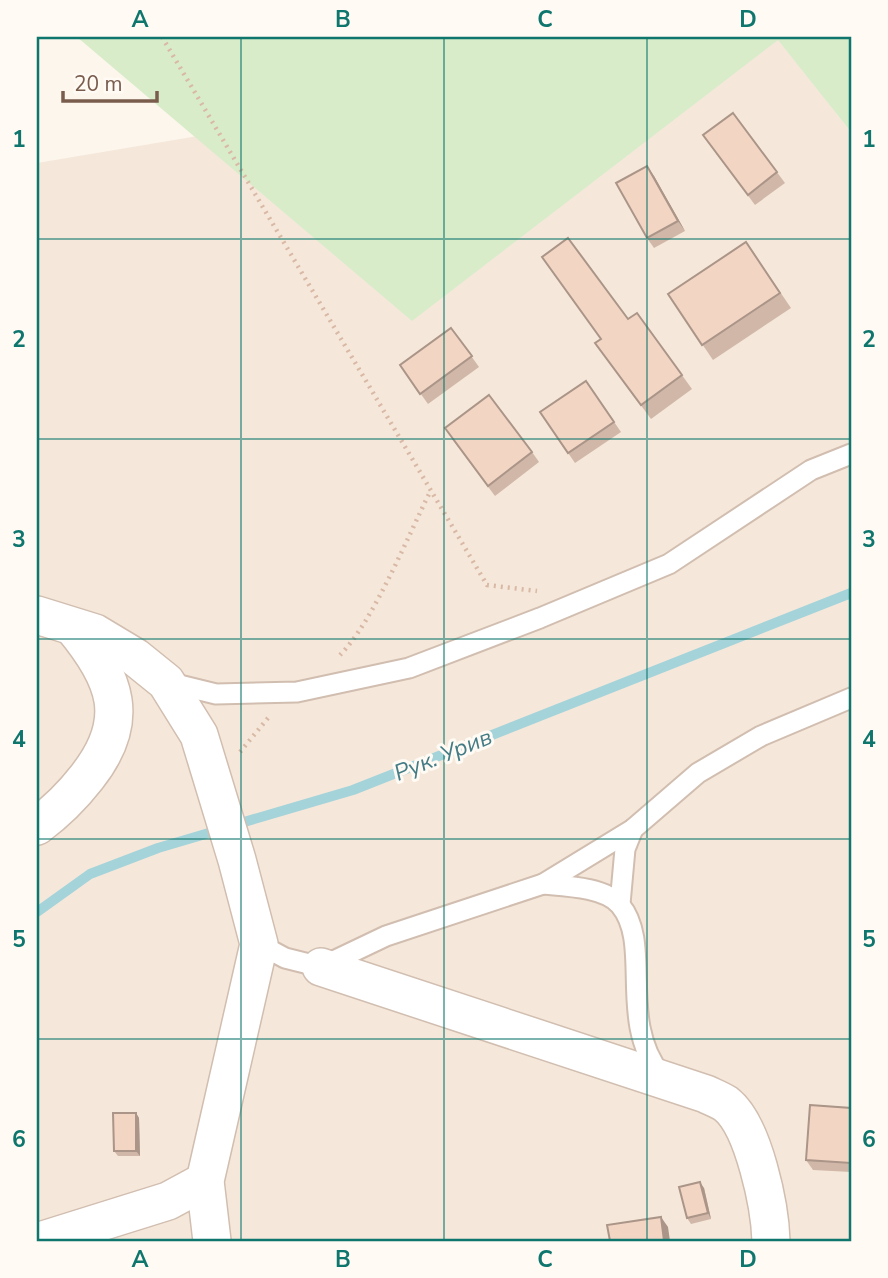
<svg xmlns="http://www.w3.org/2000/svg" width="888" height="1278" viewBox="0 0 888 1278" font-family="'Nunito Sans',sans-serif">
<style>
.residential{fill:#f5e8da}
.green{fill:#d8ecc9}
.lines{fill:none;stroke-linecap:round;stroke-linejoin:round}
.stream{stroke:#a5d3da;stroke-width:10}
.lane-casing{stroke:#d1beb0;stroke-width:23}
.street-casing{stroke:#d1beb0;stroke-width:40}
.path{stroke:#d9b8a5;stroke-width:4.5;stroke-dasharray:2 5;stroke-linecap:butt}
.lane{stroke:#fff;stroke-width:19}
.street{stroke:#fff;stroke-width:37}
.wall{fill:#d1b7a8}
.shaded-wall{fill:#aa9588}
.building{fill:#f3d5c3;stroke:#aa9588;stroke-width:2}
.grid{fill:none;stroke:#0f766e;stroke-width:2;stroke-opacity:0.55}
.labels{text-anchor:middle;dominant-baseline:central;stroke-width:6;stroke-linejoin:round;paint-order:stroke}
.water-label{font-size:23px;font-style:italic;fill:#437c86;stroke:#fffaf3}
.neatline{fill:none;stroke:#0f766e;stroke-width:2.5}
.grid-label{font-size:23px;text-anchor:middle;font-weight:bold;fill:#0f766e}
</style>
<rect width="100%" height="100%" fill="#fdf6ec"/>
<!-- residential -->
<path class="residential" d="M778 39 851 132V1241H37V163Z"/>
<!-- green -->
<path class="green" d="M77 37H851V132L778 40 412 321Z"/>
<g class="lines">
<!-- stream -->
<g class="stream">
<path d="M234 825 353 790 851 593"/>
<path d="M37 912 90 874 158 848 219 830"/>
</g>
<!-- lane casing -->
<g class="lane-casing">
<g id="lane">
<path d="M167 682 216 694 297 692 409 668 540 618 669 564 811 470 851 454"/>
<path d="M543 884C564 886 605 887 620 905 653 944 617 1020 661 1075"/>
<path d="M620 904 625 849 633 829"/>
<path d="M259 944 285 958 321 967 386 936 543 884 633 829 698 773 761 736 851 698"/>
</g>
</g>
<!-- street casing -->
<g class="street-casing">
<g id="street">
<path d="M37 615 95 633 135 657 166 682 199 735 237 860 259 944 205 1181 212 1241"/>
<path d="M37 826C56 812 73 795 87 777 132 720 116 679 73 627"/>
<path d="M321 967 706 1094C712 1097 720 1100 726 1104 754 1126 770 1207 771 1241"/>
<path d="M40 1241 168 1201 205 1181"/>
</g>
</g>
<!-- path -->
<g class="path">
<path d="M162 37 487 585 537 591"/>
<path d="M340 655C373 622 408 536 430 492"/>
<path d="M240 752 268 718"/>
</g>
<!-- lane -->
<use href="#lane" class="lane"/>
<!-- street -->
<use href="#street" class="street"/>
</g>
<!-- wall -->
<g class="wall">
<path d="M733 113 785 183 755 205 703 135Z"/>
<path d="M654 176 685 231 654 248 647 238Z"/>
<path d="M746 242 791 308 713 360 668 294Z"/>
<path d="M637 313 692 389 651 419 606 358 628 319Z"/>
<path d="M451 328 479 367 428 404 400 365Z"/>
<path d="M586 381 621 432 575 463 540 412Z"/>
<path d="M452 439 532 452 539 462 495 496Z"/>
<path d="M851 1108V1172L813 1170 806 1160Z"/>
<path d="M136 1113 139 1118 140 1156H118L114 1151Z"/>
<path d="M704 1188 711 1219 691 1224 687 1218Z"/>
</g>
<!-- shaded-wall -->
<g class="shaded-wall">
<path d="M647 166 654 176 685 231 678 221Z"/>
<path d="M136 1113 139 1118 140 1156 136 1151Z"/>
<path d="M700 1182 704 1188 711 1219 708 1213Z"/>
<path d="M661 1217 668 1227 670 1241H664Z"/>
</g>
<!-- building -->
<g class="building">
<path d="M733 113 777 172 748 195 703 135Z"/>
<path d="M647 166 678 221 647 238 616 183Z"/>
<path d="M568 238 628 319 637 313 682 375 641 405 595 343 601 339 542 257Z"/>
<path d="M746 242 780 293 702 345 668 294Z"/>
<path d="M451 328 472 356 420 394 400 365Z"/>
<path d="M586 381 614 422 568 453 540 412Z"/>
<path d="M489 395 532 452 488 486 445 428Z"/>
<path d="M810 1105 851 1108V1163L806 1160Z"/>
<path d="M113 1113H136V1151H114Z"/>
<path d="M700 1182 708 1213 687 1218 679 1187Z"/>
<path d="M661 1217 664 1241H610L607 1225Z"/>
</g>
<!-- grid -->
<path class="grid" d="M241 37V1241M444 37V1241M647 37V1241M37 239H851M37 439H851M37 639H851M37 839H851M37 1039H851"/>
<g class="labels">
<!-- water labels -->
<g class="water-label">
<text transform="translate(443 755) rotate(-22)">Рук. Урив</text>
</g>
</g>
<!-- border -->
<rect width="888" height="1278" fill="none" stroke="#fffaf3" stroke-width="77"/>
<!-- scale -->
<path d="M63 91v10h94v-10" fill="none" stroke="#7a5c4d" stroke-width="3.5"/>
<text x="74" y="91" font-size="21" fill="#7a5c4d" stroke="#fffaf3" stroke-width="5" paint-order="stroke">20 m</text>
<rect x="38" y="38" width="812" height="1202" class="neatline"/>
<g class="grid-label">
<text x="140" y="27">A</text>
<text x="343" y="27">B</text>
<text x="545" y="27">C</text>
<text x="748" y="27">D</text>
<text x="19" y="147">1</text>
<text x="869" y="147">1</text>
<text x="19" y="347">2</text>
<text x="869" y="347">2</text>
<text x="19" y="547">3</text>
<text x="869" y="547">3</text>
<text x="19" y="747">4</text>
<text x="869" y="747">4</text>
<text x="19" y="947">5</text>
<text x="869" y="947">5</text>
<text x="19" y="1147">6</text>
<text x="869" y="1147">6</text>
<text x="140" y="1267">A</text>
<text x="343" y="1267">B</text>
<text x="545" y="1267">C</text>
<text x="748" y="1267">D</text>
</g>
</svg>
